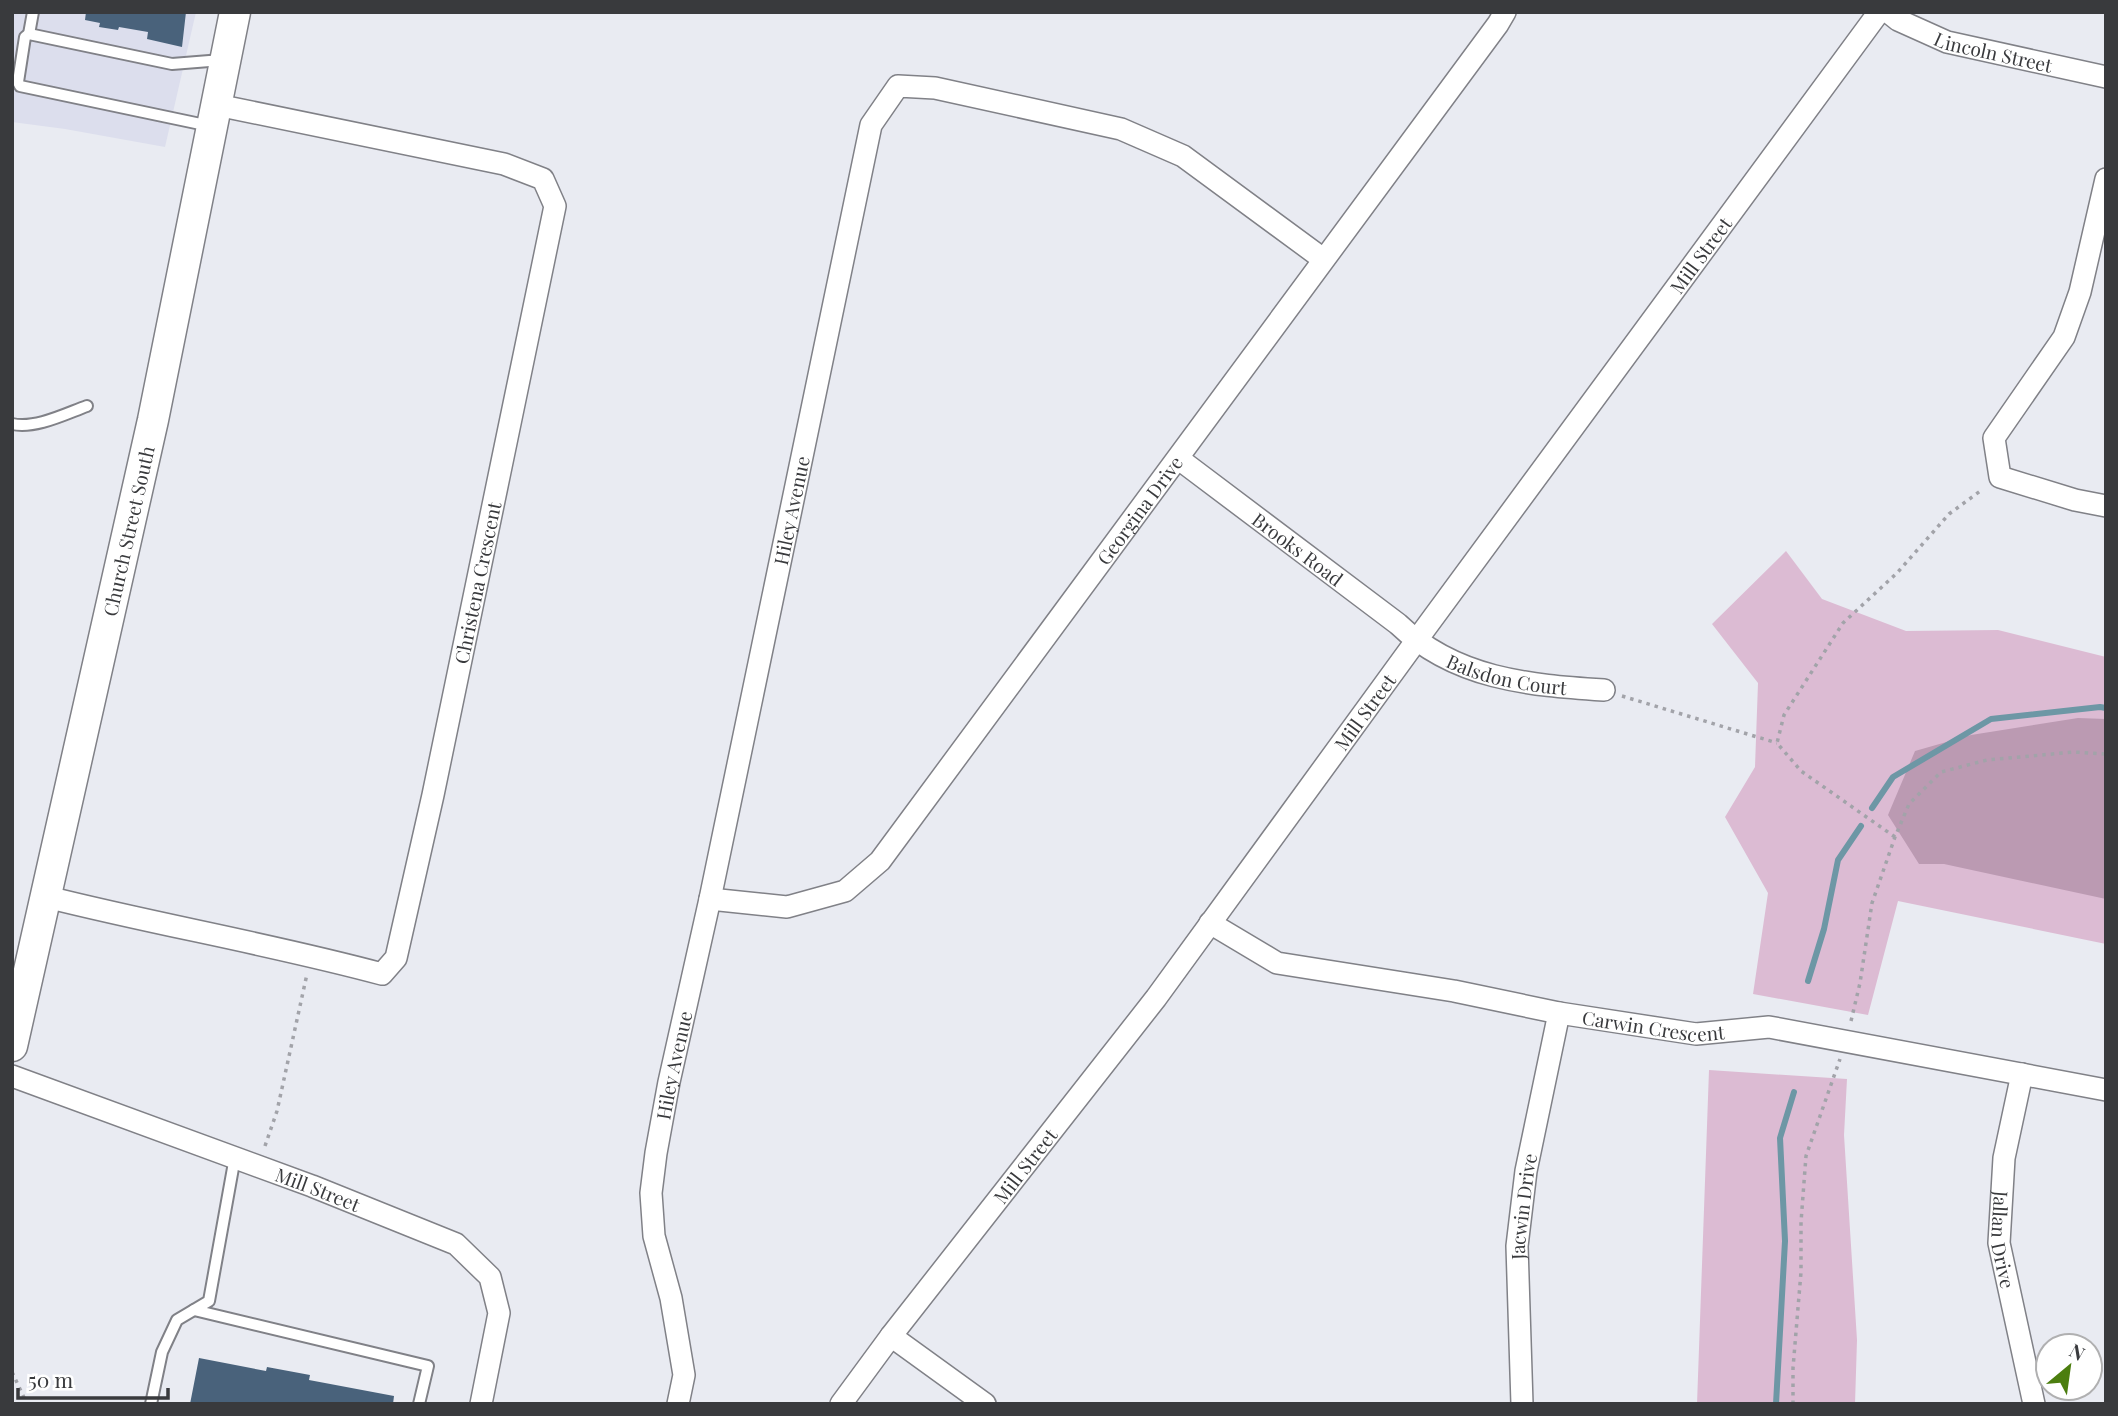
<svg xmlns="http://www.w3.org/2000/svg" width="2118" height="1416" viewBox="0 0 2118 1416" font-family="'Playfair Display',serif">
<style>
.built{fill:#dcdeed}
.green{fill:#dcbbd3}
.forest{fill:#bb9ab2}
.lines{fill:none;stroke-linecap:round;stroke-linejoin:round}
.stream{stroke:#6d97a5;stroke-width:6}
.building{fill:#49627b}
.lane-casing{stroke:#808187;stroke-width:14}
.street-casing{stroke:#808187;stroke-width:24}
.secondary-casing{stroke:#808187;stroke-width:33}
.path{stroke:#a2a3a9;stroke-width:3.5;stroke-dasharray:3.5 5;stroke-linecap:butt}
.lane{stroke:#fff;stroke-width:10}
.street{stroke:#fff;stroke-width:21}
.secondary{stroke:#fff;stroke-width:30}
.labels{text-anchor:middle;dominant-baseline:central;stroke-width:7;stroke-linejoin:round;paint-order:stroke}
.street-label{font-size:19px;fill:#393a3d;stroke:#fff}
</style>
<rect width="100%" height="100%" fill="#e9ebf2"/>
<!-- built -->
<path class="built" d="M12 12H196L165 147 65 129 12 122Z"/>
<!-- green -->
<g class="green">
<path d="M1786 551 1822 599 1906 631 1998 630 2106 657V944L1898 901 1868 1015 1753 994 1768 893 1725 817 1755 767 1758 683 1712 624Z"/>
<path d="M1709 1070 1847 1079 1844 1135 1857 1340 1855 1404H1697Z"/>
</g>
<!-- forest -->
<path class="forest" d="M2078 718 2106 719V899L1944 864H1919L1888 815 1915 751 1971 735Z"/>
<g class="lines">
<!-- stream -->
<g class="stream">
<path d="M1872 808 1893 777 1991 719 2100 707 2106 708"/>
<path d="M1808 981 1824 929 1838 860 1861 826"/>
<path d="M1776 1404 1785 1241 1780 1138 1794 1092"/>
</g>
</g>
<!-- building -->
<g class="building">
<path d="M86 12H186L182 47 147 39 148 32 119 27 118 30 99 27 100 23 85 20Z"/>
<path d="M199 1358 266 1371 267 1367 310 1375 309 1380 394 1396 393 1404H190Z"/>
</g>
<g class="lines">
<!-- lane casing -->
<g class="lane-casing">
<g id="lane">
<path d="M29 34 33 12"/>
<path d="M210 126 20 86 18 82 25 37 29 34 172 64 222 60"/>
<path d="M12 424C36 429 65 414 87 406"/>
<path d="M194 1310 428 1366 419 1404"/>
<path d="M151 1404 162 1352 177 1320 209 1301 235 1157"/>
</g>
</g>
<!-- street casing -->
<g class="street-casing">
<g id="street">
<path id="s1" d="M1888 12 1898 20 1947 42 2106 77"/>
<path d="M2106 179 2080 292 2064 337 1994 438 2000 477 2075 500 2106 506"/>
<path id="s2" d="M1179 459 1398 624C1455 679 1528 685 1604 690"/>
<path id="s3" d="M47 897C158 925 271 944 382 974L396 958 433 795 555 206 543 179 504 164 217 105"/>
<path id="s4" d="M710 899 787 907 845 891 880 861 1498 24 1505 12"/>
<path id="s5" d="M1210 923 1277 963 1454 991 1559 1013 1696 1034 1769 1027 2106 1090"/>
<path id="s6" d="M2022 1074 2004 1158 1999 1243 2034 1404"/>
<path id="s7" d="M12 1076 312 1186 456 1244 490 1277 499 1313 481 1404"/>
<path d="M891 1336 985 1404"/>
<path id="s8" d="M678 1404 684 1375 671 1298 654 1236 651 1193 656 1153 669 1082 710 899 871 125 898 86 935 88 1121 129 1183 156 1323 259"/>
<path id="s9" d="M841 1404 891 1336 1156 998 1416 641 1879 12"/>
<path id="s10" d="M1522 1404 1517 1246 1526 1171 1559 1013"/>
</g>
</g>
<!-- secondary casing -->
<g class="secondary-casing">
<g id="secondary">
<path id="s11" d="M12 1046 153 420 235 12"/>
</g>
</g>
<!-- path -->
<g class="path">
<path d="M1622 696 1777 743"/>
<path d="M1895 837 1801 771 1777 743 1784 715 1843 623 1897 573 1949 514 1983 489"/>
<path d="M1851 1021 1860 983 1872 903 1895 837 1909 804 1941 772 1987 760 2074 752 2106 754"/>
<path d="M265 1146 277 1111 307 974"/>
<path d="M12 1372 27 1404"/>
<path d="M1793 1404V1368L1801 1272V1222L1806 1156 1840 1059"/>
</g>
<!-- lane -->
<use href="#lane" class="lane"/>
<!-- street -->
<use href="#street" class="street"/>
<!-- secondary -->
<use href="#secondary" class="secondary"/>
</g>
<g class="labels">
<!-- street labels -->
<g class="street-label">
<text stroke="none"><textPath href="#s1" startOffset="114">Lincoln Street</textPath></text>
<text stroke="none"><textPath href="#s9" startOffset="1435">Mill Street</textPath></text>
<text stroke="none"><textPath href="#s8" startOffset="912">Hiley Avenue</textPath></text>
<text stroke="none"><textPath href="#s4" startOffset="620">Georgina Drive</textPath></text>
<text stroke="none"><textPath href="#s11" startOffset="528">Church Street South</textPath></text>
<text stroke="none"><textPath href="#s2" startOffset="149">Brooks Road</textPath></text>
<text stroke="none"><textPath href="#s3" startOffset="749">Christena Crescent</textPath></text>
<text stroke="none"><textPath href="#s2" startOffset="397">Balsdon Court</textPath></text>
<text stroke="none"><textPath href="#s9" startOffset="868">Mill Street</textPath></text>
<text stroke="none"><textPath href="#s5" startOffset="460">Carwin Crescent</textPath></text>
<text stroke="none"><textPath href="#s8" startOffset="345">Hiley Avenue</textPath></text>
<text stroke="none"><textPath href="#s9" startOffset="301">Mill Street</textPath></text>
<text stroke="none"><textPath href="#s7" startOffset="326">Mill Street</textPath></text>
<text stroke="none"><textPath href="#s10" startOffset="198">Jacwin Drive</textPath></text>
<text stroke="none"><textPath href="#s6" startOffset="168">Jallan Drive</textPath></text>
</g>
</g>
<!-- border -->
<rect width="2118" height="1416" fill="none" stroke="#393a3d" stroke-width="28"/>
<!-- north arrow -->
<g transform="translate(2069 1367) rotate(29)"><circle r="33" fill="#ffffff" stroke="#b0b0b1" stroke-width="2"/>
<path d="M0-5L12 26L0 18L-12 26Z" fill="#4c7e0f"/>
<text y="-10" font-size="19" font-weight="bold" text-anchor="middle" fill="#393a3d">N</text>
</g>
<!-- scale -->
<path d="M18 1388v10h150v-10" fill="none" stroke="#393a3d" stroke-width="3.5"/>
<text x="28" y="1388" font-size="21" fill="#393a3d" stroke="#ffffff" stroke-width="5" paint-order="stroke">50 m</text>
</svg>
